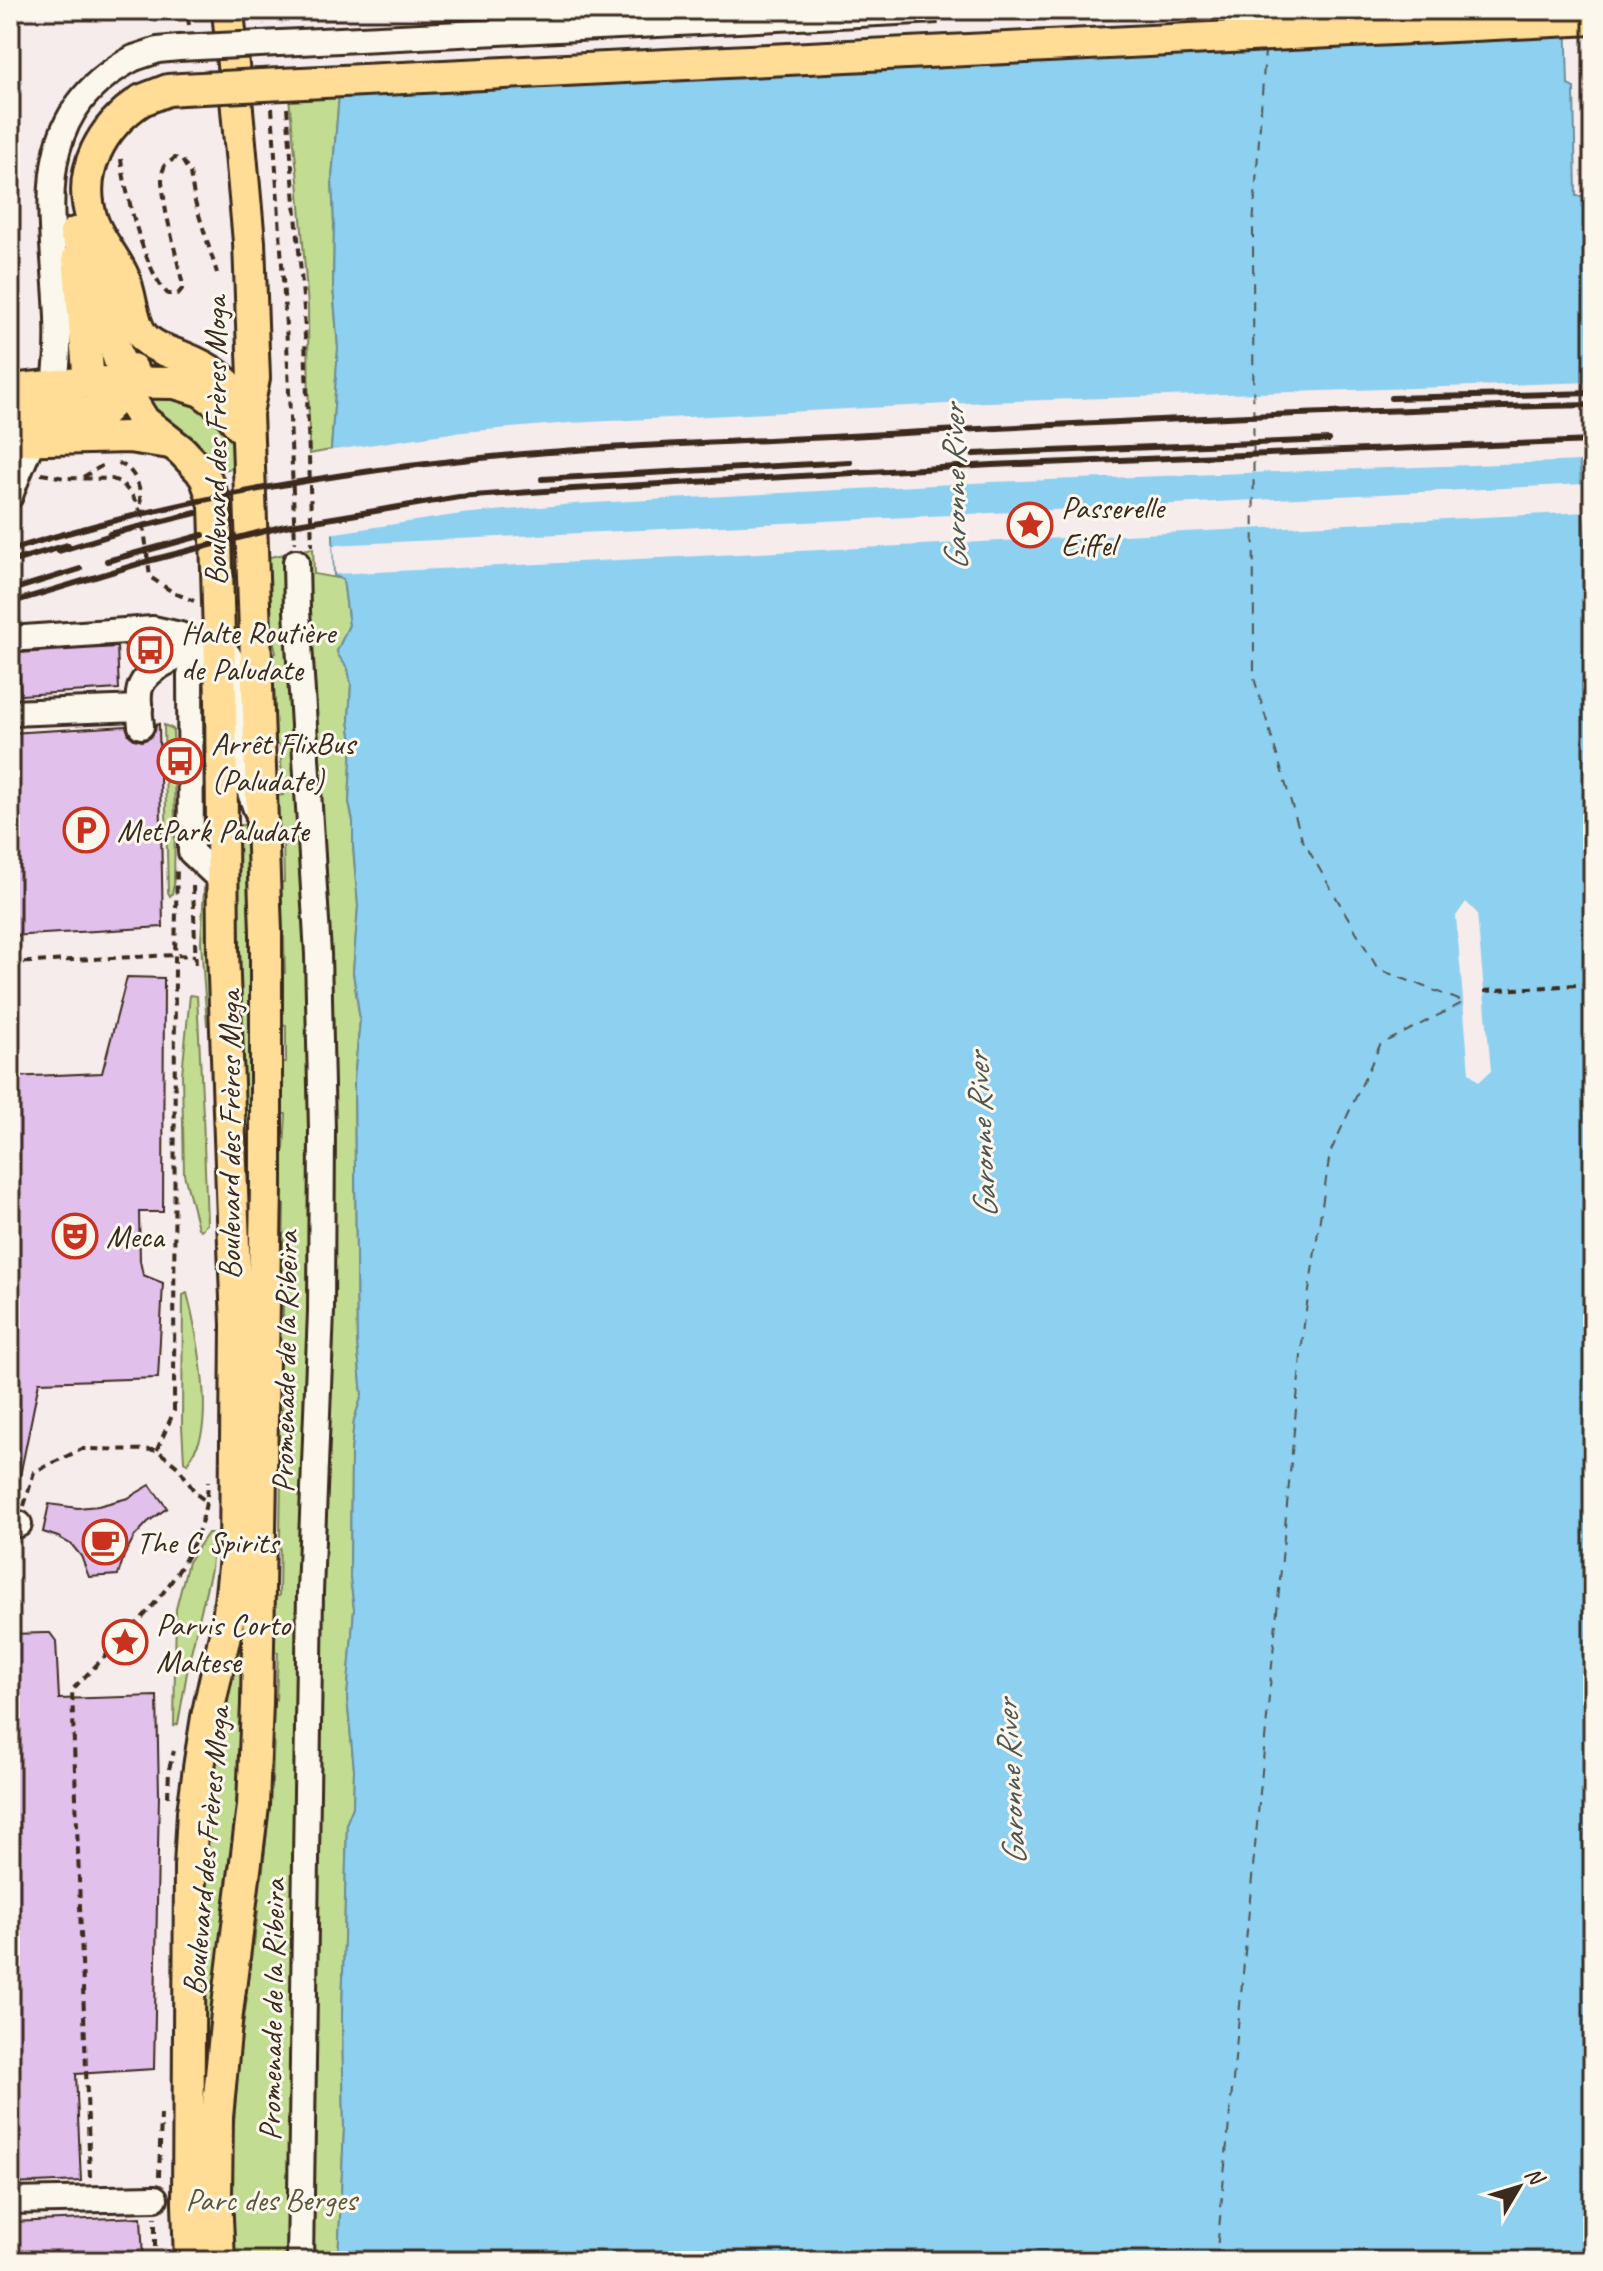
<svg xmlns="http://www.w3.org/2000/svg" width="1603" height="2271" viewBox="0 0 1603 2271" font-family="Caveat,sans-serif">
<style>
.green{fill:#c2dc92;stroke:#7e8358;stroke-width:2}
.water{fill:#8ed0ef;stroke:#6d8e9b;stroke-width:2}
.pier{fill:#f6ecec}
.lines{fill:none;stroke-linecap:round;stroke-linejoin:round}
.ferry{stroke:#505452;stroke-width:2;stroke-dasharray:10 8;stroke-linecap:butt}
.building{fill:#e1c0ec;stroke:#3b2a1e;stroke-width:2}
.minor-casing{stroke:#3b2a1e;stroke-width:30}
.major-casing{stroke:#3b2a1e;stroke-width:36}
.path{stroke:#3b2a1e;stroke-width:4;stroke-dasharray:8 6;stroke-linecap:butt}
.minor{stroke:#fbf7ec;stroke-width:24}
.major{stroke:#ffdd96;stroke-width:30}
.rail{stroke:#3b2a1e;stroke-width:6}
.minor-bridge-casing{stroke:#3b2a1e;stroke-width:30;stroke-linecap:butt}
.major-bridge-casing{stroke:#3b2a1e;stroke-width:36;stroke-linecap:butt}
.minor-bridge{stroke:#fbf7ec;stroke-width:24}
.major-bridge{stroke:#ffdd96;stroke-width:30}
.labels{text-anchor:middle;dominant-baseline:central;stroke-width:6;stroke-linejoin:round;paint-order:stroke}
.street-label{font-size:32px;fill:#3b2a1e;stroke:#fbf7ec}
.poi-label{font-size:32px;fill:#3b2a1e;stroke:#fbf7ec;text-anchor:start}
.park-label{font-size:32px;fill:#5d563b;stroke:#fbf7ec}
.water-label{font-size:34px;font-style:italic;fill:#505452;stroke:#fbf7ec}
</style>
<rect width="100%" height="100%" fill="#f6ecec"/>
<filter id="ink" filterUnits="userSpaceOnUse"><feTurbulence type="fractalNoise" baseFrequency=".0125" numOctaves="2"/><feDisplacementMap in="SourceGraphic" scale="16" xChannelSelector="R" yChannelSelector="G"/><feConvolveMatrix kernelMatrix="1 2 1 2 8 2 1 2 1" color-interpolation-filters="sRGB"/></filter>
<g filter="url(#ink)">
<!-- green -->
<g class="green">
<path d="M339 95 332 178 334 224 333 286 338 349 331 450 309 454 308 307 298 180 289 98Z"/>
<path d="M152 394C180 395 210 405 226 429 233 440 235 455 238 467L213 472C207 461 201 449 192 439 179 426 146 418 152 394Z"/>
<path d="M313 548 314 574 343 579 349 625 337 651 348 669 351 684 349 720 352 742 349 802 353 821V846L358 906 353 972 360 1020 354 1080 357 1342 362 1395 354 1420 351 1453 350 1577 354 1609 347 1698 354 1769 353 1807 347 1822 342 2017 344 2128 338 2261H234L225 2121 234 2122 237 2086 228 2085 233 2032 242 2033 247 1998 238 1997 245 1944 254 1945 258 1911 249 1910 253 1878H262L267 1831 258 1829 262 1783H272L274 1736 265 1735 267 1700H276L278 1652 269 1651 270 1597 279 1596 281 1474 271 1473 272 1421H282V1383H272L273 1330 283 1329V1294L273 1293 274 1253 283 1252 284 1204H275L276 1150 284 1149 286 1114H276V1063L286 1062V1025L276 1024V973H285L284 937H275V883L284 882 283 835 275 834 274 796 283 795 280 745H271L266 654 276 653 268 613 265 558Z"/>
<path d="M164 725 173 729 175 822 174 884 172 894 170 896 168 892Z"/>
<path d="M250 824 254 837V1399L231 826Z"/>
<path d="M204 889 212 897 213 1025H207L201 942Z"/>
<path d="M190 995 197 996 203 1115 207 1224 201 1230 198 1228 184 1174 182 1074Z"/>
<path d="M187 1293C196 1327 212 1409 199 1442 196 1449 191 1456 187 1464L184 1461 182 1426 183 1295Z"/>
<path d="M208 1533H211L214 1535 211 1569 189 1661 178 1724 174 1726 176 1609 188 1562Z"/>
<path d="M243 1567 249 1654 235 1866 198 2224 200 1859Z"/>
</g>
<!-- water -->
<path class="water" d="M1566 10 1568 85 1574 88 1576 196H1593V386L1576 387 1578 440 1593 658V2261H338L344 2128 342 2017 347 1822 353 1807 354 1769 347 1698 354 1609 350 1577 351 1453 354 1420 362 1395 357 1342 354 1079 360 1020 353 972 358 906 353 846V821L349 802 352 742 349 720 351 684 348 669 338 655 337 651 349 625 343 579 334 576 331 450 338 348 333 286 334 224 332 178 339 95Z"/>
<!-- pier -->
<g class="pier">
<path d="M335 10H1570L335 95Z"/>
<path d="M1593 382V390H1580L1583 461 991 482 574 504 461 514 329 534 327 451 451 433 569 423 987 402Z"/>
<path d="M1585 484 1587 512 335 574 333 545Z"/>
<path d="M1466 902 1477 913 1491 1071 1479 1082 1469 1072 1456 916Z"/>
</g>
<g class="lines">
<!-- ferry -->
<g class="ferry">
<path d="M1267 21V10"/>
<path d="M1216 2261 1304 1324 1330 1153 1380 1045 1464 1002 1378 969 1302 839 1254 678 1253 227 1265 51"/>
</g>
</g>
<!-- building -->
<g class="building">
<path d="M117 647 119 689 21 695 18 653Z"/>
<path d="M159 724 163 927 10 936V733L126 726 129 735 134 739 142 741 150 738 155 731 156 725Z"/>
<path d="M127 977 164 978 163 1212H139L140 1261 143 1275 163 1283 158 1378 39 1382 18 1486 10 1485V1077L102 1073Z"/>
<path d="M150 1485 167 1508 148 1522 134 1537 124 1556 118 1575 89 1577 81 1556 72 1545 58 1537 43 1532 49 1504 78 1508 98 1506 128 1498Z"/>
<path d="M45 1633H50L56 1641 59 1699 157 1696 159 1794 154 2069 76 2074 81 2181 10 2184V1634Z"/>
<path d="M141 2217 143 2261H10V2222Z"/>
</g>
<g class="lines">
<!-- minor casing -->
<g class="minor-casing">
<g id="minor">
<path d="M10 496C19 469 32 443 43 416 47 405 54 393 55 382 74 262 0 128 134 58"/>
<path d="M296 562 297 611 318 954 322 1130 321 1311 310 1592 300 2261"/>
<path d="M10 639 153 629 180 635 200 650 193 664 190 676 191 852 223 882"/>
<path d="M220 650 228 654 237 671 240 765 256 809"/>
<path d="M10 713 140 708"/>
<path d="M141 726C140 715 138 703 139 693 142 668 184 652 206 650"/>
<path d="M10 1524H19"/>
<path d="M10 2201 155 2198"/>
</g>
</g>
<!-- major casing -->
<g class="major-casing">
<g id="major">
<path d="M142 100C102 126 76 171 92 220 99 241 116 258 124 278 131 294 132 323 143 336 151 346 168 352 180 356 213 369 231 381 247 413"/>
<path d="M75 233 104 294 110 318 111 336 134 405 144 421 182 451 200 470 206 479 215 505 221 700 223 950 237 1325 235 1558 228 1621 207 1717 200 1761 193 1812 190 1867 188 2204 190 2261"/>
<path d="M78 257 89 382"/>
<path d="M10 390 89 382 175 383 201 391 227 410 240 426"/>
<path d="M10 417 104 411 117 398 132 369"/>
<path d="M10 440 128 437 170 443"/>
<path d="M219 2261 216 2196 217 2117 227 2013 253 1806 257 1703 266 1186V931L247 413 254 378 249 242 228 10"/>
</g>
</g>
<!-- path -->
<g class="path">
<path d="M264 10 265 24"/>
<path d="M271 10 272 21"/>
<path d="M279 10 281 24"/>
<path d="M162 15H184L188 18 189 25"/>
<path d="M272 108 287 342 295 543"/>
<path d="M287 108 304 309 312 546"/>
<path d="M121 159C125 191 145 273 168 294H178L182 289V281L166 212 162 182V173L165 165 175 158 182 160 190 173 195 202 217 273"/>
<path d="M118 463C130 467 135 476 139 487L150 577 174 593 194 601"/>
<path d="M41 474 65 478 112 479 122 483 133 497 140 511"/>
<path d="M83 477 105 464"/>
<path d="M193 886 196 969"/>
<path d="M10 963 175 955 195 956"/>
<path d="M1484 991 1593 984"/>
<path d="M157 1450 174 1411 175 955 177 868"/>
<path d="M24 1506 34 1472 82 1449 157 1450 179 1468 196 1494 206 1501"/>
<path d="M168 1797 169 1769 174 1751"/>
<path d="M90 2177 72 1690C127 1632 206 1569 208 1481"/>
<path d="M159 2177 161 2114"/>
<path d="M155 2261V2217"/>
</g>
<!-- minor -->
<use href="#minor" class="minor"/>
<!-- major -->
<use href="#major" class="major"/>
<!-- rail -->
<g class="rail">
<path d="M1391 398 1593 393"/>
<path d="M973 454 1329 440"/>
<path d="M542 479 850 462"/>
<path d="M110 534 196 513"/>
<path d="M10 550C173 499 343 470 513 455 625 445 737 442 849 436 1097 422 1345 410 1593 405"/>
<path d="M59 551 121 532"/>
<path d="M107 561 203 535"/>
<path d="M10 562 68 545"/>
<path d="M15 589 80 569"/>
<path d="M10 603 148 561 285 526 459 497 573 489 992 465 1593 441"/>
</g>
<!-- minor-bridge casing -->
<g class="minor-bridge-casing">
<path id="minor-bridge" d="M134 58 158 50 179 48 938 10"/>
</g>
<!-- major-bridge casing -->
<g class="major-bridge-casing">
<path id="major-bridge" d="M142 100 168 90 182 89 1593 19"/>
</g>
<!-- minor-bridge -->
<use href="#minor-bridge" class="minor-bridge"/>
<!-- major-bridge -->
<use href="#major-bridge" class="major-bridge"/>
</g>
</g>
<!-- icons -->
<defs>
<g id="sight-ring" transform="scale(2.3)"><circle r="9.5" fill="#fbf7ec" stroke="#c8321e" stroke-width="1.5"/><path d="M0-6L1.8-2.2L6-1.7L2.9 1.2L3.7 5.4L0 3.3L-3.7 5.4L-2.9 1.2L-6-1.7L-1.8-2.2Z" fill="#c8321e"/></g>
<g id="bus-ring" transform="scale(2.3)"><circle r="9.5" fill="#fbf7ec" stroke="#c8321e" stroke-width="1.5"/><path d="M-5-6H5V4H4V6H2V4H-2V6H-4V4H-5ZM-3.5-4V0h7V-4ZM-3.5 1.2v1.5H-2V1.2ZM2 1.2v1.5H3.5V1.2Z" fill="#c8321e"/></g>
<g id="parking-ring" transform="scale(2.3)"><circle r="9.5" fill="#fbf7ec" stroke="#c8321e" stroke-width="1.5"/><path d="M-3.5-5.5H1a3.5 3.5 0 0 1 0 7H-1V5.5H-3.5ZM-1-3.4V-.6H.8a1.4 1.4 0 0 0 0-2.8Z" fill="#c8321e"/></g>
<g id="theatre-ring" transform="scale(2.3)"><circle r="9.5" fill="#fbf7ec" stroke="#c8321e" stroke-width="1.5"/><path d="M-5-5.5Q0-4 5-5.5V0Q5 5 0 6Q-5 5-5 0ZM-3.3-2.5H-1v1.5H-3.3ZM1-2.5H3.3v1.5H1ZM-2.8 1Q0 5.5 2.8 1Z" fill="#c8321e"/></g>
<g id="cafe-ring" transform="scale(2.3)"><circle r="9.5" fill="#fbf7ec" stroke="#c8321e" stroke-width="1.5"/><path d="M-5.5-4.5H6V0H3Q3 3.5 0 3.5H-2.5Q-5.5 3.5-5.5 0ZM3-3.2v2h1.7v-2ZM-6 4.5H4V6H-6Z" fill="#c8321e"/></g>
</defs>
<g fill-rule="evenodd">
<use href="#sight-ring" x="1030" y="525"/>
<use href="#bus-ring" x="150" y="650"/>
<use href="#bus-ring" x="180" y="761"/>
<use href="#parking-ring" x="86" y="830"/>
<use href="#theatre-ring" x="75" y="1236"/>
<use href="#cafe-ring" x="105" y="1542"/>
<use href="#sight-ring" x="125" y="1642"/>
</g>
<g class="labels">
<!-- street labels -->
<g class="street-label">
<text transform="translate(215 441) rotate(-90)">Boulevard des Frères Moga</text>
<text transform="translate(229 1135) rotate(-90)">Boulevard des Frères Moga</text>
<text transform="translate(285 1362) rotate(-89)">Promenade de la Ribeira</text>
<text transform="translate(206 1851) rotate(-85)">Boulevard des Frères Moga</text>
<text transform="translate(272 2010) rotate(-89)">Promenade de la Ribeira</text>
</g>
<!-- poi labels -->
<g class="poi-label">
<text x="1061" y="507">Passerelle<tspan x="1061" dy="37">Eiffel</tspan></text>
<text x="181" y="632">Halte Routière<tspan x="181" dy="37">de Paludate</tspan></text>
<text x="211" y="743">Arrêt FlixBus<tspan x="211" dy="37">(Paludate)</tspan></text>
<text x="117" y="830">MetPark Paludate</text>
<text x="106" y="1236">Meca</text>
<text x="136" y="1542">The C Spirits</text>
<text x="156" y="1624">Parvis Corto<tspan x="156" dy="37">Maltese</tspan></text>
</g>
<!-- park labels -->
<g class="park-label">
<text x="271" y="2199">Parc des Berges</text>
</g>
<!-- water labels -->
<g class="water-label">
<text transform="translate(954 488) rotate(-91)">Garonne River</text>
<text transform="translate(981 1136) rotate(-93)">Garonne River</text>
<text transform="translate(1010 1783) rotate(-93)">Garonne River</text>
</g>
</g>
<!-- margin -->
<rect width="1603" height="2271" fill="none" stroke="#fbf7ec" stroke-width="40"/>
<rect x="20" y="20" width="1563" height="2231" fill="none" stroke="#3b2a1e" stroke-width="3" filter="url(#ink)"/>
<!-- north arrow -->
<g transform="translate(1519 2187) rotate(52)" stroke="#fbf7ec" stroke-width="6" paint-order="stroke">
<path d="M0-6L14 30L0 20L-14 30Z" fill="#3b2a1e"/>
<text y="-12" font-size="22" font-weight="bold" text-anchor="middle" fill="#3b2a1e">N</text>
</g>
</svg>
